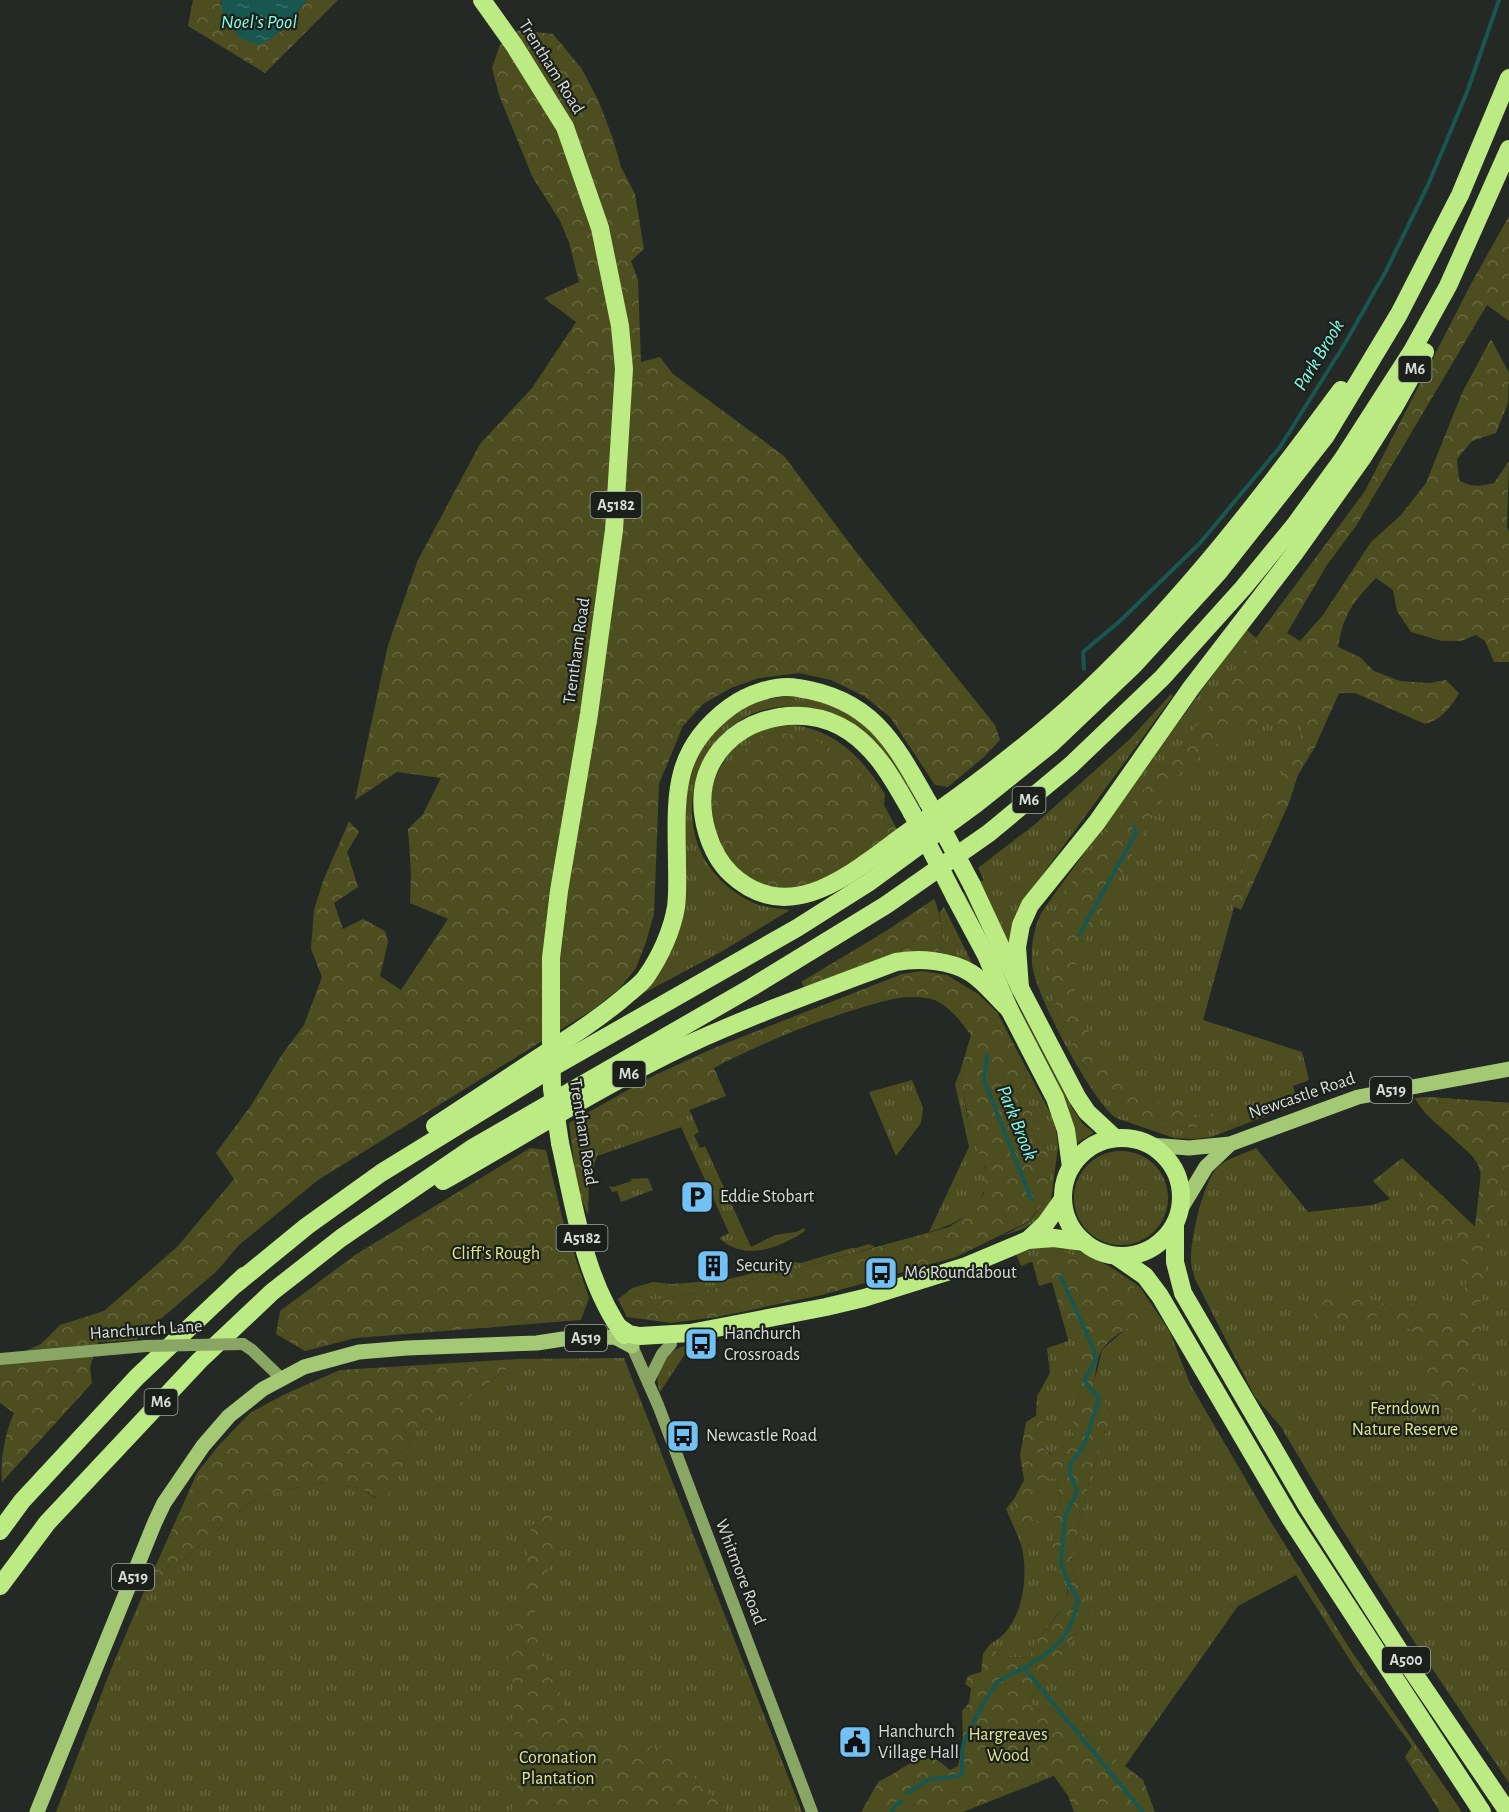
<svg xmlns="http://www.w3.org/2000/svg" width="1509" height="1812" viewBox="0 0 1509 1812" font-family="'Alegreya Sans',sans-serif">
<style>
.grass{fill:url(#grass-tufts);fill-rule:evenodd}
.forest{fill:url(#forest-crowns)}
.water{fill:url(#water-ripples)}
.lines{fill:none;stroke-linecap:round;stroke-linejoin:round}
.stream{stroke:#18574f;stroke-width:4}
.secondary{stroke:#89a665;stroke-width:12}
.primary{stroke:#a4c975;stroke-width:15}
.highway{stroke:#bcea83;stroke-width:18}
.secondary-bridge{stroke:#89a665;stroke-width:12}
.highway-bridge{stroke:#bcea83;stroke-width:18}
.labels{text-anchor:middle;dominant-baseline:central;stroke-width:4.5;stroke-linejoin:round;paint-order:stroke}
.shield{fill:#1b201b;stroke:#a1a5a1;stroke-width:1.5}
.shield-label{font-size:16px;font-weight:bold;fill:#dadedb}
.street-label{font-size:18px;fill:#dadedb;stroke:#1b201b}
.poi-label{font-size:18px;fill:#dadedb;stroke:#1b201b;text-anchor:start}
.park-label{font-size:18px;fill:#e3e68f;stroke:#1b201b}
.water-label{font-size:20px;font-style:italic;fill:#86fbea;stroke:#1b201b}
</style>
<defs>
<pattern id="grass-tufts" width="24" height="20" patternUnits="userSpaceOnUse" patternTransform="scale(1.5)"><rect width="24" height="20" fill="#4d4e20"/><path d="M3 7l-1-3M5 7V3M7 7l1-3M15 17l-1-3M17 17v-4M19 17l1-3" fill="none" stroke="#666740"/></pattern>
<pattern id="forest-crowns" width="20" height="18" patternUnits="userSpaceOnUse" patternTransform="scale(1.5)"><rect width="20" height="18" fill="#4d4e20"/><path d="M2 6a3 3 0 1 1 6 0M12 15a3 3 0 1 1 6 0" fill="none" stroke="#666740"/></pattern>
<pattern id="water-ripples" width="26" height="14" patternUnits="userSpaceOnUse" patternTransform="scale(1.5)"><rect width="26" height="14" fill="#18574f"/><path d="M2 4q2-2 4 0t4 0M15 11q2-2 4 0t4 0" fill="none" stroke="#396f68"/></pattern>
</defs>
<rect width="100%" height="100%" fill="#242925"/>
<!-- grass -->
<g class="grass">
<path d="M1268 622 1342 667 1246 864 1203 1020 1302 1052 1309 1080 1293 1086 1298 1104 1211 1137 1193 1139 1174 1138 1116 1118C1093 1103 1033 991 1032 963 1031 944 1034 926 1043 910L1246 629 1256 638ZM1072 883 1062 950 1077 1031 1130 1098 1197 1118 1228 1108 1205 1127 1172 1128 1110 1100 1088 1072 1065 1031 1050 990V924Z"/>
<path d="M1171 694 1173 696 1024 900 1010 947 978 883 984 880 978 868 1034 825 1130 739Z"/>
<path d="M789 696C860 698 891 751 921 807L914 810 832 715C705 665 633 847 754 903 765 908 779 908 790 910L721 952 644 993 667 956 683 801 699 749 714 731 742 708 761 700Z"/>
<path d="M794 725C837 731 863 759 885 794L884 805 851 760 754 739 733 765 716 790 765 885C757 881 746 879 740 873 726 859 712 835 710 816 706 788 723 754 745 738 760 728 777 726 794 725Z"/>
<path d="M964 893 984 932 1009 988 1073 1109 1082 1123 1094 1133 1075 1144 1068 1107 959 898Z"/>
<path d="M944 907 972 963 953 955 936 952 945 944C941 933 942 924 939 913Z"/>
<path d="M1024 1064 1053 1118 1056 1130 1058 1147 1051 1200C1042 1221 1025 1230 1004 1235L1029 1222 1045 1201 1036 1122 1029 1106Z"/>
<path d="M960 1072C964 1091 965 1112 971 1131 974 1143 981 1154 984 1166 994 1203 960 1224 929 1232L969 1147 955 1084Z"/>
<path d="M912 1080 923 1108 921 1123 896 1156 869 1092Z"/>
<path d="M1429 1097 1509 1103V1783L1415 1643 1338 1523 1281 1427 1255 1397 1195 1279C1194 1273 1191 1267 1191 1261 1190 1241 1203 1181 1218 1167 1227 1158 1244 1154 1256 1148L1308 1212 1372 1205 1390 1199 1373 1181 1402 1158 1475 1227C1477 1211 1483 1185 1480 1171 1475 1146 1427 1124 1415 1098Z"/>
<path d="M689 1109 699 1132 694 1135 700 1148 705 1146 751 1247 775 1235 796 1232 804 1228 805 1231C779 1248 745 1262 719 1238L729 1233 681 1127 597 1156 614 1139Z"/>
<circle cx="1121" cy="1198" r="47"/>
<path d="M648 1178 653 1190 621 1202 617 1191 612 1192 609 1186 613 1187 632 1181 630 1179Z"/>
<path d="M869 1244 875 1247 789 1271 678 1297 654 1300 626 1293 632 1288 653 1282 672 1284 724 1280 746 1275 788 1261 801 1263 851 1248H856Z"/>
<path d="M1040 1246 1067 1247 1086 1254 1114 1269 1140 1287 1170 1332 1190 1384 1266 1514 1348 1646 1462 1812H1455L1412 1746 1355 1668 1296 1575 1238 1606 1125 1766 1050 1708 1038 1711 1030 1701 1089 1615 1071 1563 1091 1473 1112 1415 1094 1383 1102 1350 1129 1326 1149 1320 1137 1292 1065 1252 1054 1253 1021 1266 1016 1254Z"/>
<path d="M1067 1336 1080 1343V1357L1071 1378 1079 1396 1073 1412V1436L1060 1451 1052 1455 1041 1446 1036 1416 1037 1396 1050 1373 1047 1348 1068 1341Z"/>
<path d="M688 1345H691L660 1392C651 1370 667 1349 688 1345Z"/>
<path d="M624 1358 802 1812H56L111 1669 143 1594 249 1503 280 1491 319 1483 360 1488 375 1498 407 1457 411 1434 474 1394 519 1359Z"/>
<path d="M1049 1476 1056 1479 1061 1498 1052 1526 1054 1543 1068 1587 1066 1603 1034 1645 1029 1658 1001 1657 990 1644C1022 1629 1029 1579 1022 1548 1018 1534 1011 1522 1006 1509L1014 1499 1015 1519 1038 1527 1034 1508Z"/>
</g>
<!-- forest -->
<g class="forest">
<path d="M193 0H221L220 5 280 32 307 0H338L265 73 188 26Z"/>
<path d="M519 30 553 34 582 69 599 102 613 139 621 167 635 194 644 249 631 261 638 280 641 362 660 357 673 374 784 456 856 552 995 725 1000 740 984 757 948 787 935 785 890 717 864 696 831 680 799 673 759 678 731 688 703 704 683 726 659 784 654 914 646 942 636 968 619 989 594 1009 318 1180 239 1245 217 1271 136 1340 98 1342 90 1367 92 1383 2 1482C0 1460 5 1433 14 1413L0 1403V1360L7 1359 41 1344 60 1325 104 1311 178 1246 234 1179 216 1153 252 1104 281 1056 304 1025 322 977 311 949 314 910 323 881 349 821 359 832 347 852 358 887 334 903 343 929 363 919 385 931 388 942 380 976 401 990 448 919 410 903 411 872 408 829 423 814 441 778 397 772 355 800 388 645 418 560 480 444 532 388 576 322 544 298 579 282 569 242 560 221 532 176 499 95 492 68 500 45Z"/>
<path d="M1509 216V321L1487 305 1356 526 1327 565 1287 633 1300 641 1323 615 1371 542 1401 515 1426 483 1462 393 1491 339 1509 373 1508 403 1496 433 1472 441 1457 459 1459 480C1472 488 1481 486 1494 483L1509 461 1507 528 1509 531V662H1494L1485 641 1476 635 1461 641H1442L1411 632 1397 611 1393 590 1376 578C1353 602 1344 613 1338 647L1360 657 1374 671 1400 681 1429 683 1446 680 1459 693C1451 707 1441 720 1425 724L1355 693H1339L1315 747 1298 775 1289 803 1241 910 1231 905 1244 861 1277 785 1300 739 1302 721 1289 725 1271 723 1246 725 1208 750 1174 778 1076 957 1074 997 1083 1020 1101 1054 1119 1081 1147 1098 1181 1109 1197 1118 1228 1108V1119L1205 1127 1172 1128 1135 1114 1109 1100 1088 1072 1065 1031 1050 990V924L1072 883 1103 834 1172 759 1268 622 1365 491 1472 282Z"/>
<path d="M776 733 798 735 817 741 851 760 884 805 898 831C867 851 836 878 800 888 761 899 721 858 714 822 713 815 713 798 716 790 718 783 748 744 754 739 760 736 770 735 776 733Z"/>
<path d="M934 899C941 914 940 928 945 944L936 952 914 951 895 953 807 991 801 982 886 931Z"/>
<path d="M922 971 947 975 978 994 997 1012 1024 1064 1029 1106 1047 1147 1050 1180 1045 1201 1028 1222 956 1257 822 1295 717 1317 671 1323 627 1317 618 1299 626 1293 654 1300 678 1297 789 1271 949 1227 961 1219 974 1208 984 1193 985 1168 970 1130 960 1072 971 1035C960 1021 946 1000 926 998 900 994 875 1004 850 1011 803 1026 758 1045 714 1068L726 1096 614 1139 597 1156 589 1180 588 1215 577 1188 569 1123 653 1076 714 1048 902 974Z"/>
<path d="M1429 1097 1509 1103V1183H1502L1490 1221 1489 1245 1478 1317 1482 1347 1473 1375 1477 1409 1464 1420 1442 1408 1427 1390 1418 1333 1373 1315 1366 1323 1339 1325 1316 1320 1309 1294 1332 1292 1385 1304H1412L1440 1312 1459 1321 1466 1282 1458 1243 1429 1214 1417 1197 1427 1181 1475 1227 1481 1173 1477 1160 1426 1114 1415 1098Z"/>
<path d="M530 1148 546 1150 563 1221 589 1298 581 1320 356 1338 305 1351 276 1334 280 1311 355 1255Z"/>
<path d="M1065 1252 1126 1278 1137 1292 1149 1320C1131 1326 1113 1334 1102 1350 1096 1359 1096 1373 1094 1383L1112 1415 1091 1473 1071 1563 1089 1615 1030 1701 1038 1711 1050 1708 1143 1780 1155 1812H1074L1068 1796 1054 1776 963 1812H861L879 1781C896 1775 915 1754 934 1759 939 1760 946 1767 950 1770L958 1766 963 1737 962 1711 969 1703 971 1688 965 1684 968 1676 981 1672 983 1654 990 1644 1001 1657 1029 1658C1031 1654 1032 1648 1034 1645 1049 1622 1090 1591 1053 1565L1052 1526 1061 1498 1056 1479 1049 1477 1034 1508 1039 1527C1029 1530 1022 1526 1014 1519V1499L1024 1480 1020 1455 1026 1422 1039 1414 1045 1428 1041 1446 1051 1455 1060 1451 1073 1436V1412L1079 1396 1071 1378 1080 1357V1343L1067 1336 1052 1282 1039 1286 1032 1261 1054 1253Z"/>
<path d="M519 1359 474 1394 411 1434 407 1457 387 1497 376 1498 360 1488 319 1483 280 1491 249 1503 143 1594 197 1473 219 1445 250 1413 283 1395 340 1370Z"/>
<path d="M552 1511 557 1543 534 1609 541 1645 570 1718 595 1745 665 1748 728 1812H510L520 1798 514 1771V1690L507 1653 522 1602 531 1526Z"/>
<path d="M1412 1746 1455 1812H1440L1405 1757Z"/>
</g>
<!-- water -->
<path class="water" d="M221 0H307C292 18 281 36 259 45 253 43 246 41 241 38 231 30 220 12 221 0Z"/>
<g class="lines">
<!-- stream -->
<g class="stream">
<path d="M1084 669 1083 652 1120 621 1200 543 1280 447 1344 345 1386 271 1428 185 1467 92 1499 0"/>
<path d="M1079 935 1136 833 1134 827"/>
<path d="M987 1056 984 1080 1031 1199"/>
<path d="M1024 1668 1143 1812"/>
<path d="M907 1793 928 1780 958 1776 962 1774V1752L964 1743C970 1728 987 1694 998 1682 1005 1675 1018 1672 1027 1666 1057 1648 1072 1635 1078 1599L1069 1584 1061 1564 1065 1516 1069 1507 1074 1499 1077 1490 1069 1472 1071 1464 1085 1443 1099 1398C1095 1390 1087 1389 1085 1380L1096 1360 1093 1348 1061 1277"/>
<path d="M892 1812 895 1806 902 1801"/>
</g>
<!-- secondary -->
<g class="secondary">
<path d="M243 1344 252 1350 281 1378"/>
<path d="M632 1346 658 1405 812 1812"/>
<path d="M0 1359 146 1346"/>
<path d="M648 1382 662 1354 671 1344"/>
</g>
<!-- primary -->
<g class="primary">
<path d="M1150 1145 1189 1148 1230 1144 1358 1097 1509 1069"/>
<path d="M1180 1210 1206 1167 1230 1144"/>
<path d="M37 1812 155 1522 164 1503 203 1446 229 1416 263 1389 304 1367 359 1352 407 1348 537 1343 563 1339 615 1337 632 1346"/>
</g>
<!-- highway -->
<g class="highway">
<path d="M482 0 514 45 565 127 600 228 620 326 624 369 614 530 589 714 559 891 551 958V1038"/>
<path d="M912 813C895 783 879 752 850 732 799 697 718 720 704 784 698 814 709 853 731 874 793 932 859 866 911 830 973 787 1033 742 1087 691 1183 600 1263 496 1341 390"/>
<path d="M972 885 1020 988 1077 1097 1087 1112 1115 1138"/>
<path d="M955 897 986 955 1009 1009 1055 1098 1066 1130 1071 1167"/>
<path d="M1020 988 1017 947 1021 925 1030 905 1097 822 1191 688 1294 554 1363 457 1393 409 1425 352"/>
<path d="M435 1126C478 1098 521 1069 564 1041 587 1026 609 1011 629 993 635 988 642 983 646 977 660 957 672 931 676 907 678 892 677 876 677 861 676 795 672 750 730 707 748 694 776 684 798 688 872 699 894 742 928 802"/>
<circle cx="1122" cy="1197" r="59"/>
<path d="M560 1143C575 1209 584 1280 624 1335"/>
<path d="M443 1181C525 1135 604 1084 689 1044 757 1013 827 988 896 962 920 958 950 960 971 973 985 982 997 998 1009 1009"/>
<path d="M1175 1224V1262L1183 1293 1307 1506 1411 1669 1508 1812"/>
<path d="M1028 1240 1046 1223 1063 1199"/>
<path d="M1116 1256 1145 1276 1160 1296 1290 1518 1482 1812"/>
<path d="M236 1284 307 1226 381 1173 555 1066 797 928 868 883 976 804 1051 744 1134 665 1218 573 1325 437 1399 314 1460 195 1509 78"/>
<path d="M619 1327 629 1334 640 1336 690 1333 826 1307 864 1298 966 1266 1028 1240 1054 1238 1084 1242"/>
<path d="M0 1531 22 1501 137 1377 244 1276"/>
<path d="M0 1586 47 1523 199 1361 272 1292 341 1238 474 1147 752 987 886 905 989 833 1071 765 1162 678 1243 588 1294 526 1342 460 1412 351 1448 286 1509 149"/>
</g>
<!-- secondary-bridge -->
<path class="secondary-bridge" d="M146 1346 243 1344"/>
<!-- highway-bridge -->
<g class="highway-bridge">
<path d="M928 802 972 885"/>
<path d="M912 813 955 897"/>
<path d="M551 1038 552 1089 560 1143"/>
</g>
</g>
<!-- icons -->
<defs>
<g id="parking-square" transform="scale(1.725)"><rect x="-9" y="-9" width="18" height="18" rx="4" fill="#72c1f5" stroke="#1b201b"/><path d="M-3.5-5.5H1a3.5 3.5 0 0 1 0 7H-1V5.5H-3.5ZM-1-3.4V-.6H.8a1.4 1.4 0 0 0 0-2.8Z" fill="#111"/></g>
<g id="building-square" transform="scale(1.725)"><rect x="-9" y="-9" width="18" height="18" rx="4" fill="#72c1f5" stroke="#1b201b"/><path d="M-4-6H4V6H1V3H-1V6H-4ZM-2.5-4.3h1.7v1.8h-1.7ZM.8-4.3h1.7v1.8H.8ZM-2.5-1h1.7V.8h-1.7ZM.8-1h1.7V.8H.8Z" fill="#111"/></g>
<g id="bus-square" transform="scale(1.725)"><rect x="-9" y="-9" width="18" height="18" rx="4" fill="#72c1f5" stroke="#1b201b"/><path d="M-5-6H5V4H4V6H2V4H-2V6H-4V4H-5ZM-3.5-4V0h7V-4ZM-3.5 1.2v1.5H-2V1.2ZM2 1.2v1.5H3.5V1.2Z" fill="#111"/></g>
<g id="civic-square" transform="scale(1.725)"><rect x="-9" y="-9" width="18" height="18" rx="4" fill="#72c1f5" stroke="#1b201b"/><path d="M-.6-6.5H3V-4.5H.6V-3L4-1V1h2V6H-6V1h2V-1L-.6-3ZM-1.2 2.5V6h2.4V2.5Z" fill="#111"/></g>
</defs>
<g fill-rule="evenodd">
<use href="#parking-square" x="697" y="1197"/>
<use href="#building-square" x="713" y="1266"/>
<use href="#bus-square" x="881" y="1273"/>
<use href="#bus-square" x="701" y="1344"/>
<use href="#bus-square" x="683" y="1436"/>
<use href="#civic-square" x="855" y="1742"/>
</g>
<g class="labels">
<!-- shield labels -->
<g class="shield">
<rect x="1398.5" y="356" width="33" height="26" rx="4.5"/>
<rect x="590.5" y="492" width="51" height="26" rx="4.5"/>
<rect x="1012.5" y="787" width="33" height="26" rx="4.5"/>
<rect x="612.5" y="1061" width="33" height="26" rx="4.5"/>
<rect x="1370" y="1077" width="42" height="26" rx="4.5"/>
<rect x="556.5" y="1225" width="51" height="26" rx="4.5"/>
<rect x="565" y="1325" width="42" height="26" rx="4.5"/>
<rect x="144.5" y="1389" width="33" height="26" rx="4.5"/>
<rect x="112" y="1564" width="42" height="26" rx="4.5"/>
<rect x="1382" y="1647" width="48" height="26" rx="4.5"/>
</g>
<g class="shield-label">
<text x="1415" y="369">M6</text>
<text x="616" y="505">A5182</text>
<text x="1029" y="800">M6</text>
<text x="629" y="1074">M6</text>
<text x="1391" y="1090">A519</text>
<text x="582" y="1238">A5182</text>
<text x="586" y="1338">A519</text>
<text x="161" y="1402">M6</text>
<text x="133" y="1577">A519</text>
<text x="1406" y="1660">A500</text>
</g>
<!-- street labels -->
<g class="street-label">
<text transform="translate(551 67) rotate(58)">Trentham Road</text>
<text transform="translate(577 651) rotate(-82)">Trentham Road</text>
<text transform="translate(1302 1096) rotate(-19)">Newcastle Road</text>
<text transform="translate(583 1132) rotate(81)">Trentham Road</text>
<text transform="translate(146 1330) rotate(-4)">Hanchurch Lane</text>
<text transform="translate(740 1572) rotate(69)">Whitmore Road</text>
</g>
<!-- poi labels -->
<g class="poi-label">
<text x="720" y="1197">Eddie Stobart</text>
<text x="736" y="1266">Security</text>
<text x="904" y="1273">M6 Roundabout</text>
<text x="724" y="1334">Hanchurch<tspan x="724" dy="21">Crossroads</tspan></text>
<text x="706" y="1436">Newcastle Road</text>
<text x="878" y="1732">Hanchurch<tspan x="878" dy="21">Village Hall</tspan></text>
</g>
<!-- park labels -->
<g class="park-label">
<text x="496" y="1254">Cliff's Rough</text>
<text x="1405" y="1409">Ferndown<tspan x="1405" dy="21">Nature Reserve</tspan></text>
<text x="1008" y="1735">Hargreaves<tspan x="1008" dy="21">Wood</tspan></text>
<text x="558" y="1758">Coronation<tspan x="558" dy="21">Plantation</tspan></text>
</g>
<!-- water labels -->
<g class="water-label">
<text x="259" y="22">Noel's Pool</text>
<text transform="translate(1319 355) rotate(-59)">Park Brook</text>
<text transform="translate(1017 1123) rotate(68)">Park Brook</text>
</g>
</g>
</svg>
